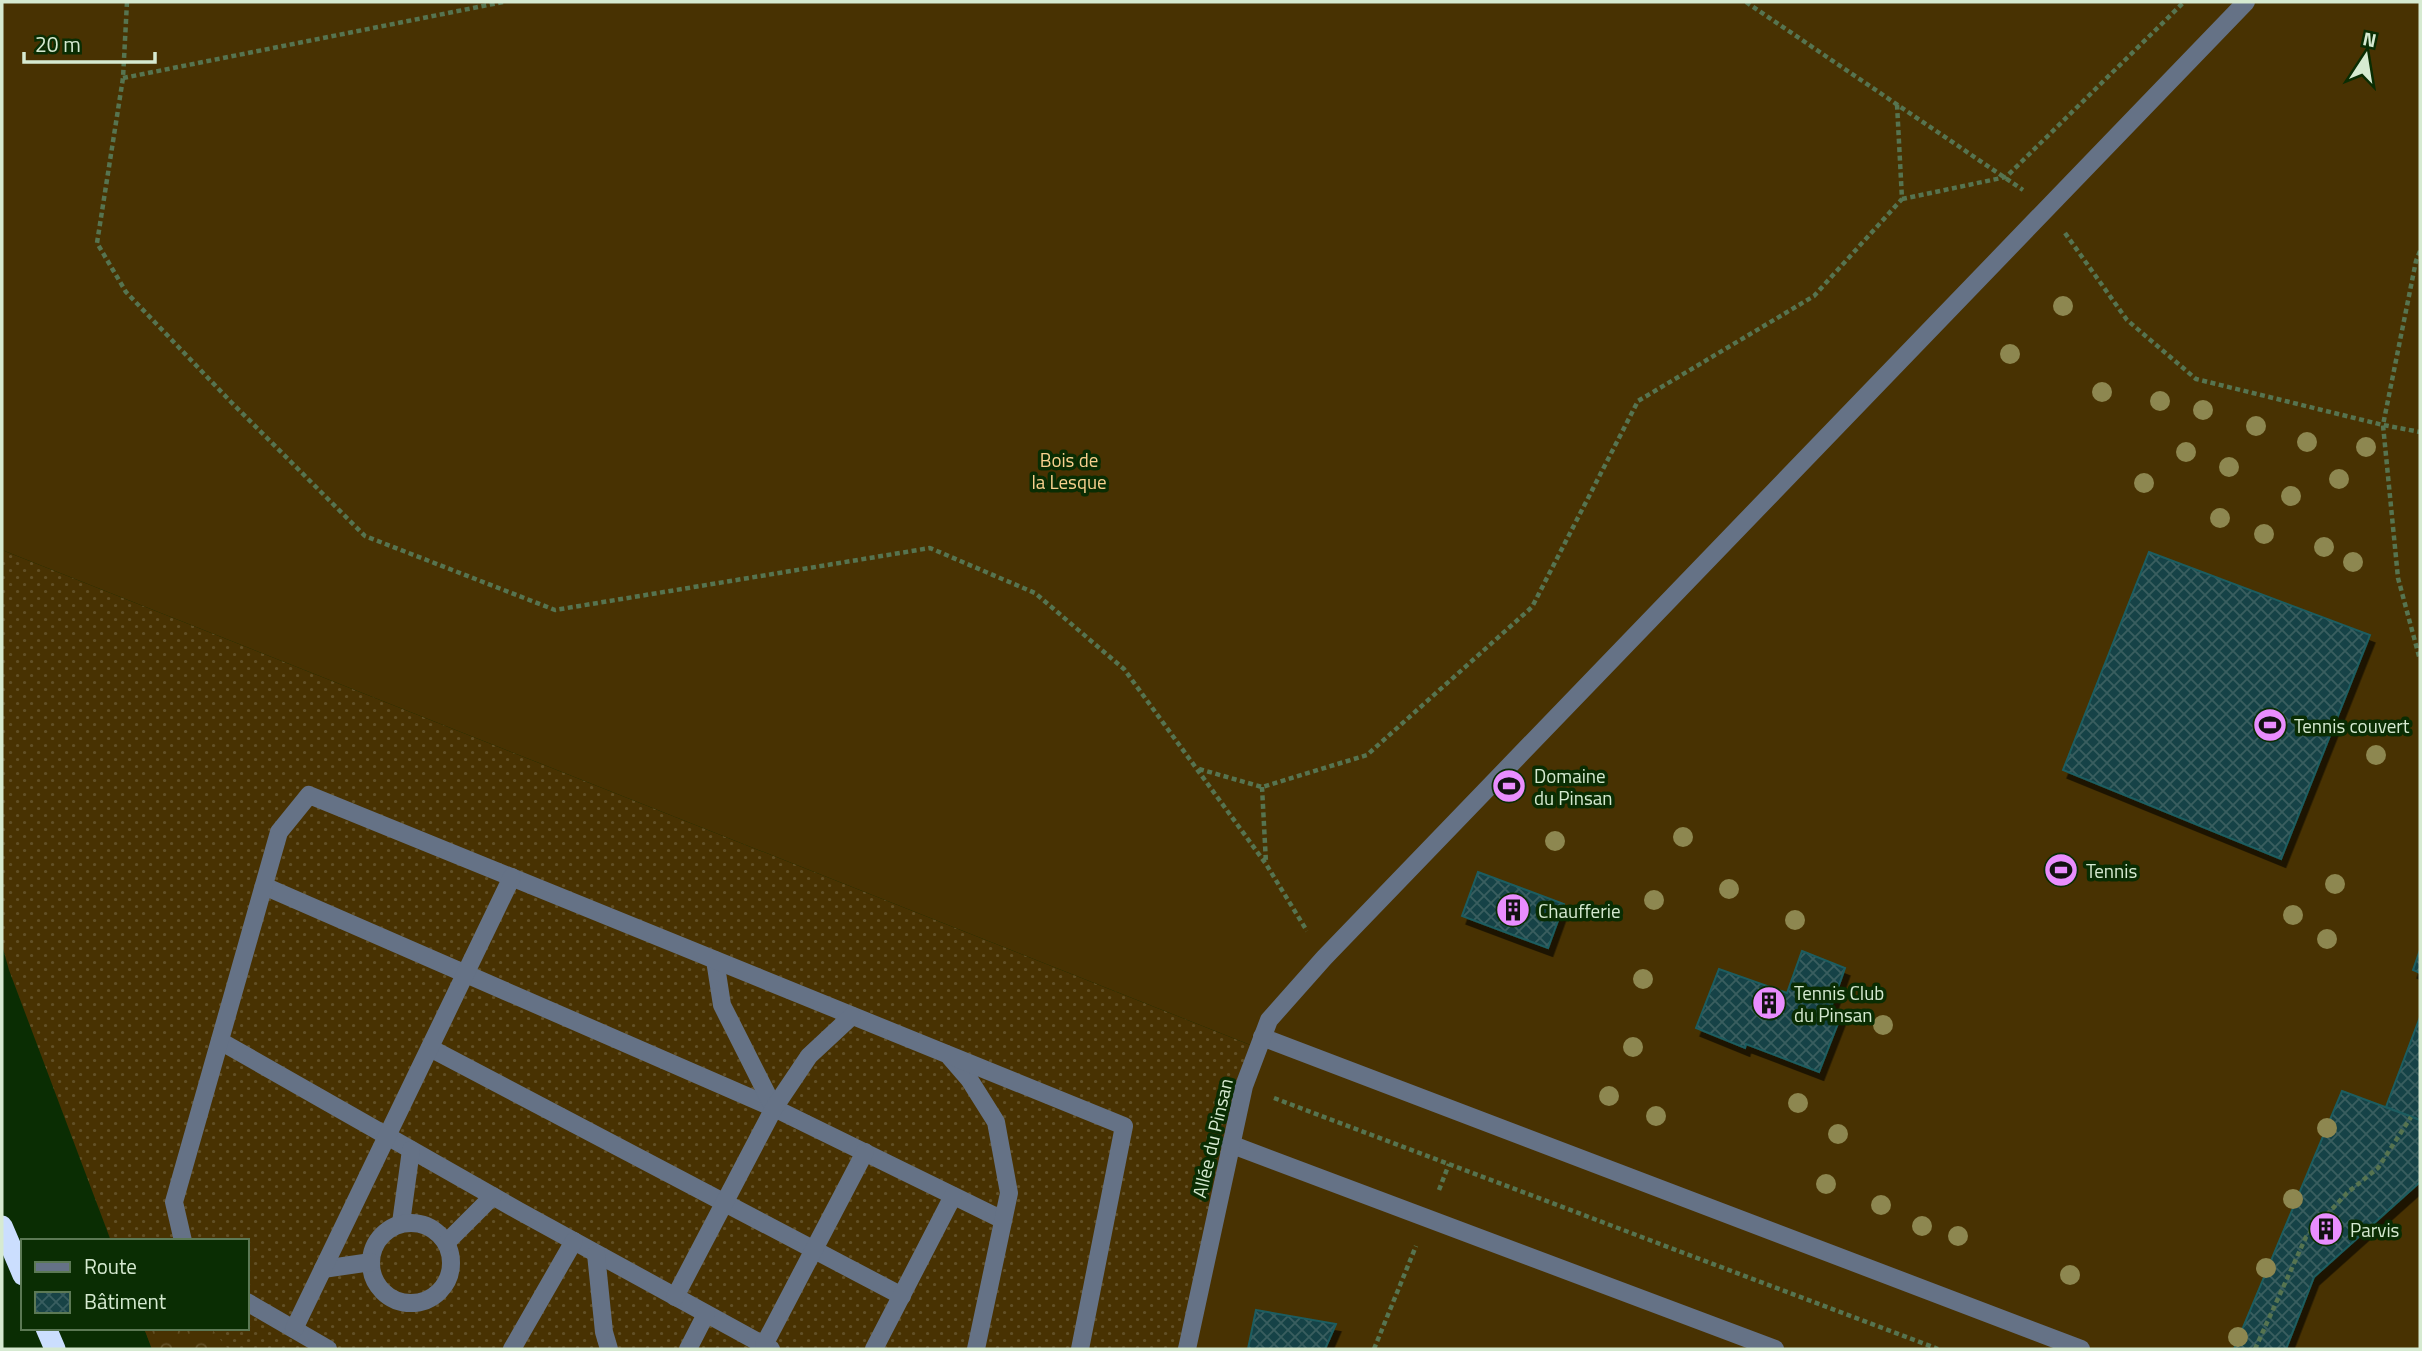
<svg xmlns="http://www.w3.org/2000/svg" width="2422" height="1351" viewBox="0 0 2422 1351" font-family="'Titillium Web',sans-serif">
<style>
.grass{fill:url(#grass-dots)}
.forest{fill:url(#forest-crowns)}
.pitch{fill:#483202}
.building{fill:url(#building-cross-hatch);stroke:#1d5d60;stroke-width:2;filter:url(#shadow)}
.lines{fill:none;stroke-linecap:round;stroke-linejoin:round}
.path{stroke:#567450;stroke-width:4.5;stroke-dasharray:5 3.5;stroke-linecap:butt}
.minor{stroke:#657286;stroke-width:18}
.highway{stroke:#cbdefe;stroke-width:21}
.tree{fill:#8d8750}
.labels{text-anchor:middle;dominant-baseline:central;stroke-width:7;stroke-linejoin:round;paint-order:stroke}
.park-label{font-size:19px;fill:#f9d18f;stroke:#0a2d03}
.poi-label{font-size:19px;fill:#d6ead1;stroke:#0a2d03;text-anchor:start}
.street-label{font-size:19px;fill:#d6ead1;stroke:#0a2d03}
</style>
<defs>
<pattern id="grass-dots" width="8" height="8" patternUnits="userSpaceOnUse" patternTransform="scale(1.75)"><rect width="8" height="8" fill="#483202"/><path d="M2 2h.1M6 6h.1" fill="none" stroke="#625026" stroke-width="1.8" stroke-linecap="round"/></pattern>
<pattern id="forest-crowns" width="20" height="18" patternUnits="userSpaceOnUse" patternTransform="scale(1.75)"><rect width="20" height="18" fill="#483202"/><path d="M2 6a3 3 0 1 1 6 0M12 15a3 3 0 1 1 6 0" fill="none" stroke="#625026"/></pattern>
<pattern id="building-cross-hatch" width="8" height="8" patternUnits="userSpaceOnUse" patternTransform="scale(1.75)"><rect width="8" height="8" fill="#184346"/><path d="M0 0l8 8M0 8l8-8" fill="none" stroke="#395e60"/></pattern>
<filter id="shadow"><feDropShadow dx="4.5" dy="8" stdDeviation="0" flood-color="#0009"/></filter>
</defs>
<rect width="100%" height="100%" fill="#0a2d03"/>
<!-- grass -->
<path class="grass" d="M2 550 1258 1048 1187 1349H152L144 1328H247V1241H111L9 970 2 945Z"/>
<!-- forest -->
<path class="forest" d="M144 1328H211L228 1349H152Z"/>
<!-- pitch -->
<path class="pitch" d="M2 2H2420V1349H1187L1258 1048 2 550Z"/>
<!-- building -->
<g class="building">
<path d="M2149 552 2370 635 2281 859 2063 770Z"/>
<path d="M1478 872 1564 904 1548 948 1462 916Z"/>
<path d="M2420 950V973L2413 970Z"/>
<path d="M1802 951 1845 968 1829 1013 1840 1018 1819 1072 1746 1044 1745 1048 1696 1028 1719 969 1787 993Z"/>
<path d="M2420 1017V1120L2386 1107Z"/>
<path d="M2342 1091 2420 1120V1182L2314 1277 2286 1349H2234Z"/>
<path d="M1256 1310 1336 1324 1325 1349H1248Z"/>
</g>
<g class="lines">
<!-- path -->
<g class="path">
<path d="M127 2 123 78 97 243 126 292 231 402 365 536 555 610 930 548 1035 593 1124 669 1266 864 1307 931"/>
<path d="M1746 2 2023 190"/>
<path d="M123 78 503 2"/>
<path d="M1902 199 2006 177 2184 2"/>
<path d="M2065 233 2127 320 2196 379 2383 425 2420 432"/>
<path d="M2420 251 2416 261 2383 425 2398 578 2420 660"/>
<path d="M1199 769 1262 787 1367 755 1532 607 1638 401 1814 296 1902 199 1897 104"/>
<path d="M1262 787 1266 863"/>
<path d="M1274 1098 1938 1349"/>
<path d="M1439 1190 1449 1164"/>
<path d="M1374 1349 1416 1246"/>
<path d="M2255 1349 2306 1237 2347 1193 2378 1168 2411 1117"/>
</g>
<!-- minor -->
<g class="minor">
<path d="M264 886 774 1108 1003 1220"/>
<path d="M715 960 722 1005 774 1108"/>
<path d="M1262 1037 2081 1349"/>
<path d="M220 1041 519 1211 771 1349"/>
<path d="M430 1048 902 1296"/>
<path d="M950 1057 969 1079 996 1122 1009 1193 976 1349"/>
<path d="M1230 1144 1775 1349"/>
<path d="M401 1223 411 1150"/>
<circle cx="411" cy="1263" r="40"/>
<path d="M183 1241 174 1202 279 832 309 795 1124 1126 1080 1349"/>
<path d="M446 1243 493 1196"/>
<path d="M596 1254 604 1332 609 1349"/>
<path d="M323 1269 371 1262"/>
<path d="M675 1297 774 1108 809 1056 852 1016"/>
<path d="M247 1302 328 1349"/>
<path d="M294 1329 512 877"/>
<path d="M764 1345 865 1152"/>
<path d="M512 1349 574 1241"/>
<path d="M688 1349 706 1314"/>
<path d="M874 1349 953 1196"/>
<path d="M1187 1349 1244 1086 1269 1020 1324 958 2246 2"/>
</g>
<!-- highway -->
<g class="highway">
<path d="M2 1226 23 1275"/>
<path d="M46 1328 55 1349"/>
</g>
</g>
<!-- trees -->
<g class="tree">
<circle cx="2063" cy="306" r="10"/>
<circle cx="2010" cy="354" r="10"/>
<circle cx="2102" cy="392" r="10"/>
<circle cx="2160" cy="401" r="10"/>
<circle cx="2203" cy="410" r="10"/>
<circle cx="2256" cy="426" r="10"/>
<circle cx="2307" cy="442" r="10"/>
<circle cx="2366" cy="447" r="10"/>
<circle cx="2186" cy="452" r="10"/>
<circle cx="2229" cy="467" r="10"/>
<circle cx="2339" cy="479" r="10"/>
<circle cx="2144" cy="483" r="10"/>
<circle cx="2291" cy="496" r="10"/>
<circle cx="2220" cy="518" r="10"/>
<circle cx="2264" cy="534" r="10"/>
<circle cx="2324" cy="547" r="10"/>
<circle cx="2353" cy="562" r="10"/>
<circle cx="2376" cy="755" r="10"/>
<circle cx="1683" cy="837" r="10"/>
<circle cx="1555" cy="841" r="10"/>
<circle cx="2335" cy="884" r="10"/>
<circle cx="1729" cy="889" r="10"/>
<circle cx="1654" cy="900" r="10"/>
<circle cx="2293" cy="915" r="10"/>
<circle cx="1795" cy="920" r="10"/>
<circle cx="2327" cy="939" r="10"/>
<circle cx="1643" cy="979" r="10"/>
<circle cx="1883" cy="1025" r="10"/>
<circle cx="1633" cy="1047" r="10"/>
<circle cx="1609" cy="1096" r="10"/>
<circle cx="1798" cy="1103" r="10"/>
<circle cx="1656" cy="1116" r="10"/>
<circle cx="2327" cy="1128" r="10"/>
<circle cx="1838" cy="1134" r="10"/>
<circle cx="1826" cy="1184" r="10"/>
<circle cx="2293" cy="1199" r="10"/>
<circle cx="1881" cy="1205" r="10"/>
<circle cx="1922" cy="1226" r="10"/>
<circle cx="1958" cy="1236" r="10"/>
<circle cx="2266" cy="1268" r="10"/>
<circle cx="2070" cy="1275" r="10"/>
<circle cx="2238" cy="1337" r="10"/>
</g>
<!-- icons -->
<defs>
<g id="stadium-disc" transform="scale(1.75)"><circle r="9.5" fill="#e98dfe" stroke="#0a2d03"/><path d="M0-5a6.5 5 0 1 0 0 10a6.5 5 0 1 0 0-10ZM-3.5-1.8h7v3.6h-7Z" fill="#111"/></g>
<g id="building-disc" transform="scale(1.75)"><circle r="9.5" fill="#e98dfe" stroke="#0a2d03"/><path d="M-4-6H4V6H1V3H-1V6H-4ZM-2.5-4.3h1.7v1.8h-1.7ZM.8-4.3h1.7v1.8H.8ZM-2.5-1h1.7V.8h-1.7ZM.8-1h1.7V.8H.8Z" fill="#111"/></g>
</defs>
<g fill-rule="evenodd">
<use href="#stadium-disc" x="2270" y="725"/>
<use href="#stadium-disc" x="1509" y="786"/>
<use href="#stadium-disc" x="2061" y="870"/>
<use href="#building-disc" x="1513" y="910"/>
<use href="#building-disc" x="1769" y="1003"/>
<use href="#building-disc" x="2326" y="1229"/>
</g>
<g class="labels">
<!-- park labels -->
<g class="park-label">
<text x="1069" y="459">Bois de<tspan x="1069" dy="22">la Lesque</tspan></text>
</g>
<!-- poi labels -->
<g class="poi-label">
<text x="2294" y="725">Tennis couvert</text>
<text x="1534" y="775">Domaine<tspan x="1534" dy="22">du Pinsan</tspan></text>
<text x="2086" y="870">Tennis</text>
<text x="1538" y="910">Chaufferie</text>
<text x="1794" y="992">Tennis Club<tspan x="1794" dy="22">du Pinsan</tspan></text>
<text x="2350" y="1229">Parvis</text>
</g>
<!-- street labels -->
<g class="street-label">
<text transform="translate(1212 1138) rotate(-77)">Allée du Pinsan</text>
</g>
</g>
<!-- border -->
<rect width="2422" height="1351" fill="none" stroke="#d6ead1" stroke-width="7"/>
<!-- legend -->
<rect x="21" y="1239" width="228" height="91" fill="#0a2d03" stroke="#5c7955" stroke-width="2"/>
<rect x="35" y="1262" width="35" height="10" fill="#657286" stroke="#5c7955" stroke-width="2"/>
<text x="84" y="1274" font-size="21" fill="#d6ead1">Route</text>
<rect x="35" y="1292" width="35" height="21" fill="url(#building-cross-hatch)" stroke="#5c7955" stroke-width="2"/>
<text x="84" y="1309" font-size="21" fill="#d6ead1">Bâtiment</text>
<!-- north arrow -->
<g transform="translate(2366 56) rotate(12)" stroke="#0a2d03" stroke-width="5" paint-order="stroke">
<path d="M0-5L12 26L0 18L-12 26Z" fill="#d6ead1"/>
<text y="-10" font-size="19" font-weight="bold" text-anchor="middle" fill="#d6ead1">N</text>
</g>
<!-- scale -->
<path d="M24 52v10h131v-10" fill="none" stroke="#d6ead1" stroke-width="3.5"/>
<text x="35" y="52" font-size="21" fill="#d6ead1" stroke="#0a2d03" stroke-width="5" paint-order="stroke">20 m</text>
</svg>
